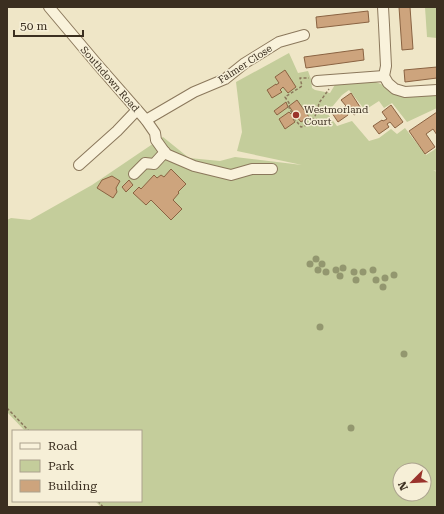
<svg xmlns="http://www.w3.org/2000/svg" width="444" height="514" viewBox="0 0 444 514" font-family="'Roboto Serif',serif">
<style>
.green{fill:#c4cd9b;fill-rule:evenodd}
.building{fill:#cda47d;stroke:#8a6342}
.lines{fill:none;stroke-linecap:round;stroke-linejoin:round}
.minor-casing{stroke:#8b785c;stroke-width:12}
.path{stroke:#8b785c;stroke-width:1.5;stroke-dasharray:3 2;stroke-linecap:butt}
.minor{stroke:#f9f2db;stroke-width:10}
.tree{fill:#93976f}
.poi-dot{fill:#9a332c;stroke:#f6efd7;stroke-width:1.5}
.labels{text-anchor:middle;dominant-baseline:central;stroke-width:3;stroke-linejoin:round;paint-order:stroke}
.street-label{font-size:10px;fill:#3b2f20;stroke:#f6efd7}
.poi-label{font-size:10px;fill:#3b2f20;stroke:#f6efd7;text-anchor:start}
</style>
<rect width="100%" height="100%" fill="#efe6c7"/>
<!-- green -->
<g class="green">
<path d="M425 7H437V38L427 37Z"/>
<path d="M289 53 298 73 308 71 311 79 312 88 315 90 330 93 336 83 371 80 383 85 400 95 437 93V108L407 122 392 103 384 108 379 101 365 110 349 90 342 95 327 113 337 126 352 121 369 141 379 138 391 129 397 134 405 128 426 155 437 148V171L433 170 437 172V507H101L95 501H141V431H25L7 412V220L11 218 30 220 92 185 163 137 189 158 220 161 235 157 302 165 237 151 242 132 236 82ZM400 470H424V494H400Z"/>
</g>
<!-- building -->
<g class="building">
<path d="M399 7H410L413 49 402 50Z"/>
<path d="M368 11 369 22 317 28 316 17Z"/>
<path d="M363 49 364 60 306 68 304 57Z"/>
<path d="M437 67V78L405 82 404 70Z"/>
<path d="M285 70 296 87 288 93 283 87 280 90 282 92 272 98 267 90 276 84V85L279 83 275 77Z"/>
<path d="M351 93 362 110 354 115 350 109 346 111 348 115 338 122 332 113 341 107 342 109 346 106 341 100Z"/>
<path d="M297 100 309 117 301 122 296 116 293 119 295 122 285 129 279 119 289 112 291 114 293 112 289 106Z"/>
<path d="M286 102 288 107 277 115 274 111Z"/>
<path d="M391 105 403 122 395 128 390 122 387 124 389 127 379 134 373 126 382 120 383 121 387 119 382 112Z"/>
<path d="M437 112V135L433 129 426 134 435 147 425 154 409 131Z"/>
<path d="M171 169 186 184 178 192 179 193 173 200 182 209 171 220 151 200 146 205 133 193 139 187 141 189 154 175 157 178 161 175 164 177Z"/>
<path d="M112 176 120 181 116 188 117 192 113 198 97 188 102 180Z"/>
<path d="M129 180 133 185 126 192 122 187Z"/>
</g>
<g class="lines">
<!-- minor casing -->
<g class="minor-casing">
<g id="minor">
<path d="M49 7 97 64 146 120 155 133 156 140 166 154 194 166 231 175 252 169H272"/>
<path d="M383 7 384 25 386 66 384 76 388 83 395 89 405 92 437 90"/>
<path d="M317 81 384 76"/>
<path d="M146 120 194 92 225 79 245 63 279 42 304 35"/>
<path d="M79 165 117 131 137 110"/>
<path d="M134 174 145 163 154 164 165 152"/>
</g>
</g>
<!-- path -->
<g class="path">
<path d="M292 113C290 110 288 107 289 103L285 97 302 86 300 78H309"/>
<path d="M294 118 301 127 307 125 312 122 317 112 319 103 329 89"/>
<path d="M7 408 29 431"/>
<path d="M98 501 103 507"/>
</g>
<!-- minor -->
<use href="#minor" class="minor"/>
</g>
<!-- trees -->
<g class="tree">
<circle cx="316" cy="259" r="3.5"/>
<circle cx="310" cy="264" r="3.5"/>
<circle cx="322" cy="264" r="3.5"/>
<circle cx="343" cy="268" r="3.5"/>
<circle cx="318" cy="270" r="3.5"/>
<circle cx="336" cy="270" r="3.5"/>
<circle cx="373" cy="270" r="3.5"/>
<circle cx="326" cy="272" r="3.5"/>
<circle cx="354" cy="272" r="3.5"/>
<circle cx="363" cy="272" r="3.5"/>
<circle cx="394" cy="275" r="3.5"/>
<circle cx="340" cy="276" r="3.5"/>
<circle cx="385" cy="278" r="3.5"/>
<circle cx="356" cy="280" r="3.5"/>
<circle cx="376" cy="280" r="3.5"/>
<circle cx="383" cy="287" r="3.5"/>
<circle cx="320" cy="327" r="3.5"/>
<circle cx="404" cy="354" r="3.5"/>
<circle cx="351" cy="428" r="3.5"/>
</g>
<!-- markers -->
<circle class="poi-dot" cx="296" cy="115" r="4"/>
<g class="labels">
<!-- street labels -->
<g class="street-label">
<text transform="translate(245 64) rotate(-33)">Falmer Close</text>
<text transform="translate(110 79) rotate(49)">Southdown Road</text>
</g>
<!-- poi labels -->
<g class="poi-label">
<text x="304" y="109">Westmorland<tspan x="304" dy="12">Court</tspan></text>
</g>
</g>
<!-- border -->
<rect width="444" height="514" fill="none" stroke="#3b2f20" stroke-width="16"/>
<!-- legend -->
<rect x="12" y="430" width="130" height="72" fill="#f6efd7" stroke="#aba28e"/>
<rect x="20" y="443" width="20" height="6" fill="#f9f2db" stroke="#aba28e"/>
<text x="48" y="450" font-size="12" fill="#3b2f20">Road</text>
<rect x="20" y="460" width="20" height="12" fill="#c4cd9b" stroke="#aba28e"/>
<text x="48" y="470" font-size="12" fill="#3b2f20">Park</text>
<rect x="20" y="480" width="20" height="12" fill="#cda47d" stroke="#aba28e"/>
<text x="48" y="490" font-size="12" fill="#3b2f20">Building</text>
<!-- north arrow -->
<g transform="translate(412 482) rotate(246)"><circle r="19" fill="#f6efd7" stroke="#aba28e"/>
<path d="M0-3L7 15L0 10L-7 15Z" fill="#9a332c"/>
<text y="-6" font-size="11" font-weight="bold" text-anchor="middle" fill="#3b2f20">N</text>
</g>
<!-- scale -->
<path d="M14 30v6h69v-6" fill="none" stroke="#3b2f20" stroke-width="2"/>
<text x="20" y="30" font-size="12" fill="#3b2f20" stroke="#f6efd7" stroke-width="3" paint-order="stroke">50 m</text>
</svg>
